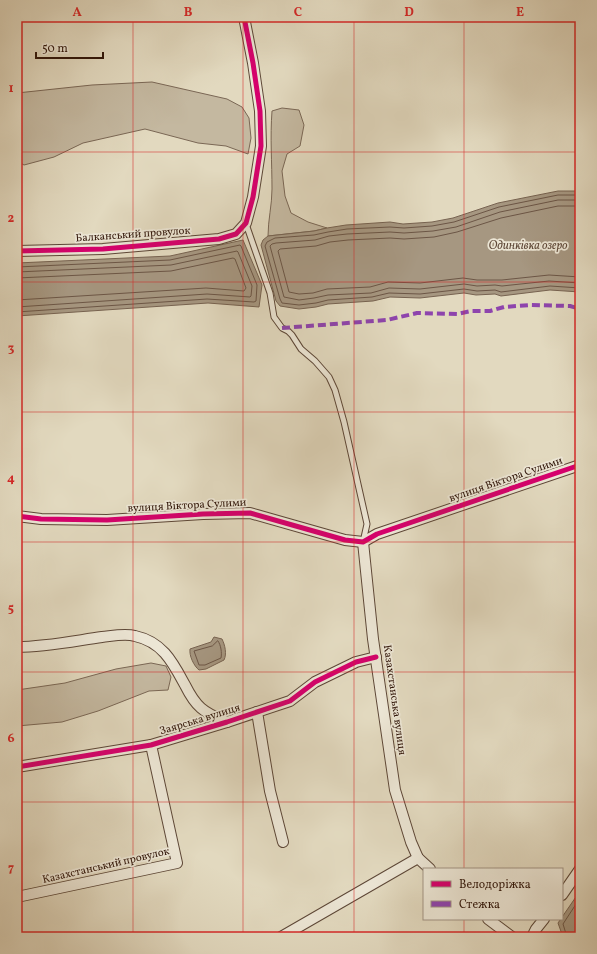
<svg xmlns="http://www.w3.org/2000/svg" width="597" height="954" viewBox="0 0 597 954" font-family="Vollkorn,serif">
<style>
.green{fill:#c4b8a0;stroke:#7a6755}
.water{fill:#a69781;stroke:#776351}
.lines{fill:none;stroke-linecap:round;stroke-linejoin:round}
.shore{stroke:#6c5646;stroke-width:1}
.lane-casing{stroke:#5d4737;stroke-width:7}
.street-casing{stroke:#5d4737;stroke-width:12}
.lane{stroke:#ece6d5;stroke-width:5}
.street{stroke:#ece6d5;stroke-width:10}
.quiet{stroke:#8e44ad;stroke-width:4;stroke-dasharray:8 4;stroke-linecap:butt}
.cycleway-casing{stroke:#ece6d5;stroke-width:8}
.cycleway{stroke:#d6006c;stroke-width:5}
.grid{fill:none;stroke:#d62828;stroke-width:1;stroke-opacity:0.55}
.labels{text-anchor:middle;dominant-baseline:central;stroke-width:3.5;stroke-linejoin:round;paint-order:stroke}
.street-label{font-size:11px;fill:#31160a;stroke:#ece6d5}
.water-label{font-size:12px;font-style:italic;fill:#604a3a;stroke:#ece6d5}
.neatline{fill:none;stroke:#d62828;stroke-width:1.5}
.grid-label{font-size:13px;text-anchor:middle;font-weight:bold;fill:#d62828}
</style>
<rect width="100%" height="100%" fill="#e2d9bf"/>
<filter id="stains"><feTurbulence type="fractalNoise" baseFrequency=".005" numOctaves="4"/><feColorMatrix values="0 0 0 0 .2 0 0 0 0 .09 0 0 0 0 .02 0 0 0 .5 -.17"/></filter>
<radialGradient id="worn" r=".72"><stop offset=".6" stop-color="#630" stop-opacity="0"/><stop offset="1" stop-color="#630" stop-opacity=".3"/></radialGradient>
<!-- green -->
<g class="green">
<path d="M152 82 227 99 242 107 249 118 251 138 248 154 226 146 198 143 145 129 83 143 54 157 24 165 17 161V93L92 85Z"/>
<path d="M282 108 299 110 304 125 300 146 287 154 282 171 285 196 291 213 308 222 327 228 314 231 268 236C268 220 272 205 272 189 272 163 270 137 272 111Z"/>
<path d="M151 663 166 666 171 677 168 690 149 691 98 711 62 722 17 726V690L65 683 116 669Z"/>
</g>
<!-- water -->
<g class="water">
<path d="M558 191H580V292L550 290 501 296 495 294 476 295 464 293 420 298 390 297 373 301 328 304 316 307 299 309 280 306 276 301 261 245 263 240 268 236 314 231 327 228 346 225 390 222 403 224 432 222 453 218 498 203Z"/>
<path d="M243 240 262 285 259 307 208 303 17 316V263L170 256Z"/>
<path d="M214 637 222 639C225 645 227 654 224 660L206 669 199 670C194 666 189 656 190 649L211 642Z"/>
<path d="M580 891V937H563L558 923Z"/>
</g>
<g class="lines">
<!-- shore -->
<g class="shore">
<path d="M580 195H558L499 207 454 222 432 226 404 228 390 227 347 229 328 232 314 235 275 238 267 242 265 246 280 299 282 303 299 305 316 303 328 300 372 297 389 293 420 294 464 289 477 291 495 290 501 292 550 286 580 288"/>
<path d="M580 200H558L500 212 456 227 433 231 404 233 390 232 347 234 329 236 315 240 276 243 272 244 270 246 284 297 299 300 314 298 328 295 371 293 389 288 420 289 464 284 477 286 495 285 502 286 549 281 580 283"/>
<path d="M580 206H558L501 218 457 232 434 237 404 239 390 238 348 240 330 242 316 246 280 249 278 251 289 292 299 294 313 293 327 289 370 287 388 282 420 283 463 278 477 280H502L549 275 580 277"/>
<path d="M17 267 170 260 240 245 241 246 257 285 256 301 254 302 207 299 17 312"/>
<path d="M17 272 171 265 237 251 238 252 252 286 251 296 250 297 207 294 17 307"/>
<path d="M17 278 171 271 233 258 235 259 246 288 244 291 206 288 17 300"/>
<path d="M218 641C221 645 222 653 221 658L205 665H199L194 651 212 646Z"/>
<path d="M567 937 563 924 580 898"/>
</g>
<!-- lane casing -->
<g class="lane-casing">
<path id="lane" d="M246 224 270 293 274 317 282 328 288 331 292 335 301 349 315 361 329 377 335 390 344 422 367 524 363 542"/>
</g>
<!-- street casing -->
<g class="street-casing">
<g id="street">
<path d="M17 251 103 249 219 239 236 234 246 223 253 197 261 146 260 111 253 63 244 17"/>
<path d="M17 516 41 519 107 520 203 514 250 513 345 540 363 542 377 534 580 465"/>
<path d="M363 542 373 639 395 790 411 842 418 858"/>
<path d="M17 647C45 647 74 641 102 637 112 636 125 633 135 636 163 642 173 663 185 685 189 693 194 702 201 708 209 715 218 718 227 722"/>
<path d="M257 712 270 791 283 842"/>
<path d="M17 767 151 745 227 722 290 701 315 682 356 662 376 657"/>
<path d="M562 895 580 869"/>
<path d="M17 897 177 863 151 745"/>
<path d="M488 919 512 937"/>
<path d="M281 937 418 858 430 869"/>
<path d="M532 937 536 929 544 919"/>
</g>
</g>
<!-- lane -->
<use href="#lane" class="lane"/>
<!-- street -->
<use href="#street" class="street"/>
<!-- quiet -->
<path class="quiet" d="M282 328 387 320 417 313 457 314 471 311H490L504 307 530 305 570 306 580 309"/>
<!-- cycleway casing -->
<g class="cycleway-casing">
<g id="cycleway">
<path d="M17 251 103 249 219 239 236 234 246 223 253 197 261 146 260 111 253 63 244 17"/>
<path d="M17 516 41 519 107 520 203 514 250 513 345 540 363 542 377 534 580 465"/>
<path d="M17 767 151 745 227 722 290 701 315 682 356 662 376 657"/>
</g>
</g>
<!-- cycleway -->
<use href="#cycleway" class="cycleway"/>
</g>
<!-- grid -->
<path class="grid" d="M133 17V937M243 17V937M354 17V937M464 17V869M17 152H580M17 282H580M17 412H580M17 542H580M17 672H580M17 802H580M464 919V937"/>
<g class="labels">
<!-- street labels -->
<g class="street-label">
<text transform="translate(133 235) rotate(-4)">Балканський провулок</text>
<text transform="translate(506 480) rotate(-19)">вулиця Віктора Сулими</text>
<text transform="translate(187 506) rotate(-3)">вулиця Віктора Сулими</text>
<text transform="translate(394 700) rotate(82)">Казахстанська вулиця</text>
<text transform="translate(200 720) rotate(-17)">Заярська вулиця</text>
<text transform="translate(106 866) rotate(-13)">Казахстанський провулок</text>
</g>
<!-- water labels -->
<g class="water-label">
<text x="528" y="246">Одинківка озеро</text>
</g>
</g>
<!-- margin -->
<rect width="597" height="954" fill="none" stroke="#e2d9bf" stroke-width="44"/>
<!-- legend -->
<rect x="423" y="868" width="140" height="52" fill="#ece6d5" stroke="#a19384"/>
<rect x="431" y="881" width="20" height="6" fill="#d6006c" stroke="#a19384"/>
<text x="459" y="888" font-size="12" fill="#31160a">Велодоріжка</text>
<rect x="431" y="901" width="20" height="6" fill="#8e44ad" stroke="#a19384"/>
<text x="459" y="908" font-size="12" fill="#31160a">Стежка</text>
<!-- scale -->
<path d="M36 52v6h67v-6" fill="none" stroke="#31160a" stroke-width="2"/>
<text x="42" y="52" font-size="12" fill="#31160a" stroke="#ece6d5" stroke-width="3" paint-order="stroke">50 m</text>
<rect x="22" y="22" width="553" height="910" class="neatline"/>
<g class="grid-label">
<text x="77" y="16">A</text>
<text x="188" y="16">B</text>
<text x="298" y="16">C</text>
<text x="409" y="16">D</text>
<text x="520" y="16">E</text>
<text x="11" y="92">1</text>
<text x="11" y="222">2</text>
<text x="11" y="352">3</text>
<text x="11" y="482">4</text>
<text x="11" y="612">5</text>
<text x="11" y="742">6</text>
<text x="11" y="872">7</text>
</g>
<rect width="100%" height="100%" filter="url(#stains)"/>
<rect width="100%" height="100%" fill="url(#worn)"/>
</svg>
